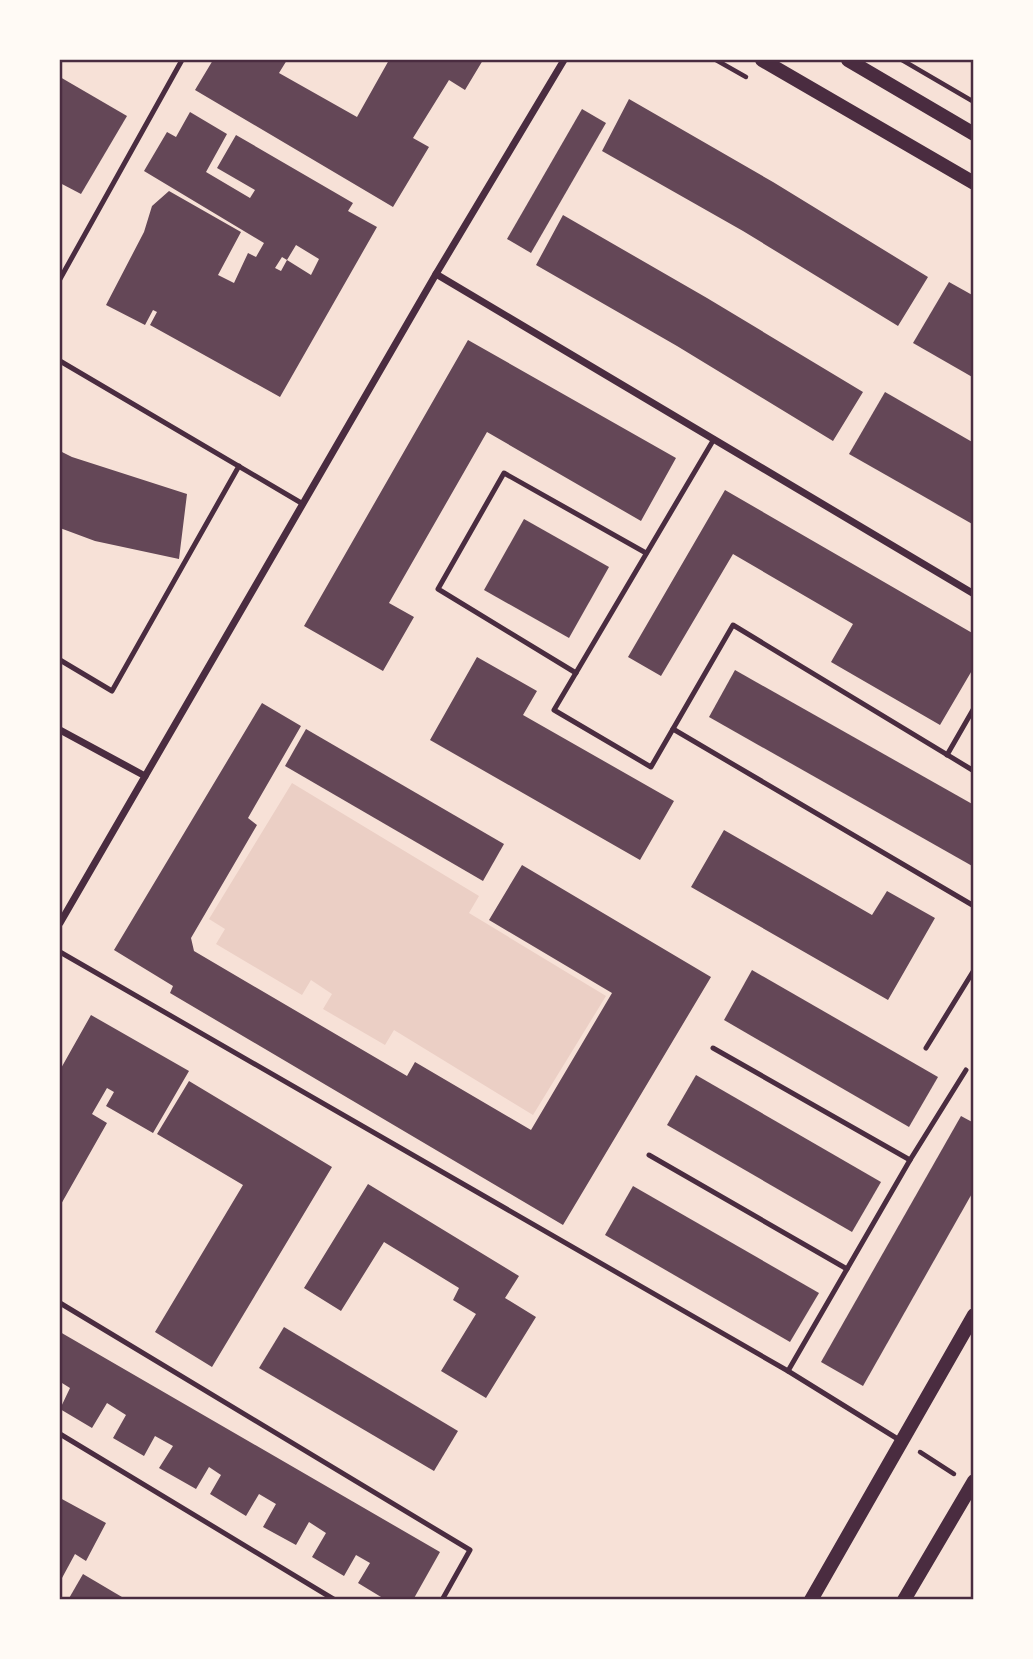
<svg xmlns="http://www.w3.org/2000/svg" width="1033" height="1659" viewBox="0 0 1033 1659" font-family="Arial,sans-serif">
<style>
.green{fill:#ebcfc5}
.building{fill:#644757;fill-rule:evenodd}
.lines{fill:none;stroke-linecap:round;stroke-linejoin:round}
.path{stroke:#4a2c40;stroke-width:4.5}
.service{stroke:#4a2c40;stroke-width:5}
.minor{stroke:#4a2c40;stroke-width:7}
.secondary{stroke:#4a2c40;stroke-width:14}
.neatline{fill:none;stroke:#4a2c40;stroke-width:2.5}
</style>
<rect width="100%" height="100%" fill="#f7e1d7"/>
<!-- green -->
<path class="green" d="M292 783 479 896 469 913 606 996 533 1115 394 1030 385 1045 323 1009 332 994 311 980 302 995 216 944 225 929 209 919Z"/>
<!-- building -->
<g class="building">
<path d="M213 60H287L279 73 357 117 389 60H483L465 90 449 80 413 138 429 147 393 207 195 90Z"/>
<path d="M60 77 127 116 81 194 60 183Z"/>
<path d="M629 99 773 182 928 277 898 326 743 231 602 151Z"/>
<path d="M582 109 606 123 531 253 507 239Z"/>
<path d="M190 112 227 134 206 172 250 198 255 190 217 168 236 135 353 203 348 211 377 227 280 397 150 325 157 312 153 310 145 325 106 305 144 232 152 206 169 191 241 232 218 275 234 283 248 253 256 257 264 243 144 171 167 132 176 137ZM296 245 319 259 311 275 287 260 281 271 275 268 282 257 287 260Z"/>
<path d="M563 215 707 298 863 392 833 441 677 346 536 265Z"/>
<path d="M949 282 974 296V378L913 343Z"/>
<path d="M468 340 676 458 641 521 487 432 389 603 414 617 383 671 304 626Z"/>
<path d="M885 392 974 443V525L849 454Z"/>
<path d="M60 451 72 457 187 494 179 559 95 541 60 528Z"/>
<path d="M725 490 974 634V667L940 725 831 662 853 624 733 554 661 676 628 657Z"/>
<path d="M524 519 609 567 569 638 484 590Z"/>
<path d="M477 657 537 691 523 715 674 801 640 860 430 740Z"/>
<path d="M735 670 974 805V867L709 717Z"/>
<path d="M262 703 301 726 248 818 257 825 191 938 194 951 407 1076 415 1062 531 1130 612 993 489 920 522 865 711 977 563 1225 170 993 173 986 114 950Z"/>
<path d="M306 729 504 844 483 881 285 766Z"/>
<path d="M724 830 872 915 887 891 935 918 888 1000 691 887Z"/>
<path d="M752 970 938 1077 909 1127 724 1020Z"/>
<path d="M91 1015 189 1071 153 1133 106 1106 114 1092 107 1088 92 1114 107 1123 60 1206V1070Z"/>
<path d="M696 1075 881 1182 852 1232 667 1125Z"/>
<path d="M189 1081 332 1167 212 1367 155 1332 243 1185 157 1134Z"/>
<path d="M961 1116 974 1123V1190L863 1386 821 1362Z"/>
<path d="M368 1184 519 1276 505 1298 536 1317 486 1398 441 1371 476 1314 453 1300 459 1288 384 1242 341 1311 304 1288Z"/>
<path d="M633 1186 819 1293 790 1342 605 1235Z"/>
<path d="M284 1327 458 1431 434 1471 259 1368Z"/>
<path d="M60 1332 440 1552 413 1600H386L358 1583 370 1563 356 1555 344 1576 312 1557 326 1533 309 1522 296 1545 263 1527 276 1504 259 1494 246 1516 210 1494 221 1475 209 1467 196 1489 159 1468 173 1446 155 1436 144 1456 113 1438 126 1415 107 1403 92 1428 60 1409 70 1388 62 1383 60 1387Z"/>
<path d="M60 1498 106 1523 86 1561 75 1554 62 1578 60 1576Z"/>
<path d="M83 1574 127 1600H68Z"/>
</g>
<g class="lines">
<!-- path -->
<g class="path">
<path d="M716 60 746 77"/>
<path d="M902 60 974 102"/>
<path d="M920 1452 954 1474"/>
</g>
<!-- service -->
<g class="service">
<path d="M60 279 182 60"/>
<path d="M60 361 303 504"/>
<path d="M714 439 554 710 651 767 733 625 974 771"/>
<path d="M60 660 112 691 239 466"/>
<path d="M576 673 438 589 504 473 646 553"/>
<path d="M673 729 974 906"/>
<path d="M947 755 974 708"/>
<path d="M60 952 788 1371 901 1441"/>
<path d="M713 1048 910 1160"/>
<path d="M926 1048 974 970"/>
<path d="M649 1155 847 1269"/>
<path d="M60 1303 470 1550 442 1600"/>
<path d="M788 1371 910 1160 966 1070"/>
<path d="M60 1434 335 1600"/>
</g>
<!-- minor -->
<g class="minor">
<path d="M436 274 974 594"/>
<path d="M60 730 145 776"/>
<path d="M60 923 436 274 564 60"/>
</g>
<!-- secondary -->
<g class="secondary">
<path d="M762 60 974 183"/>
<path d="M848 60 974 134"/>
<path d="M811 1600 974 1315"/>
<path d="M904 1600 974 1481"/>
</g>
</g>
<!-- border -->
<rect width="1033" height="1659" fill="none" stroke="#fffaf5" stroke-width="122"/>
<rect x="61" y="61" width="911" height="1537" class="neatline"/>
</svg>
